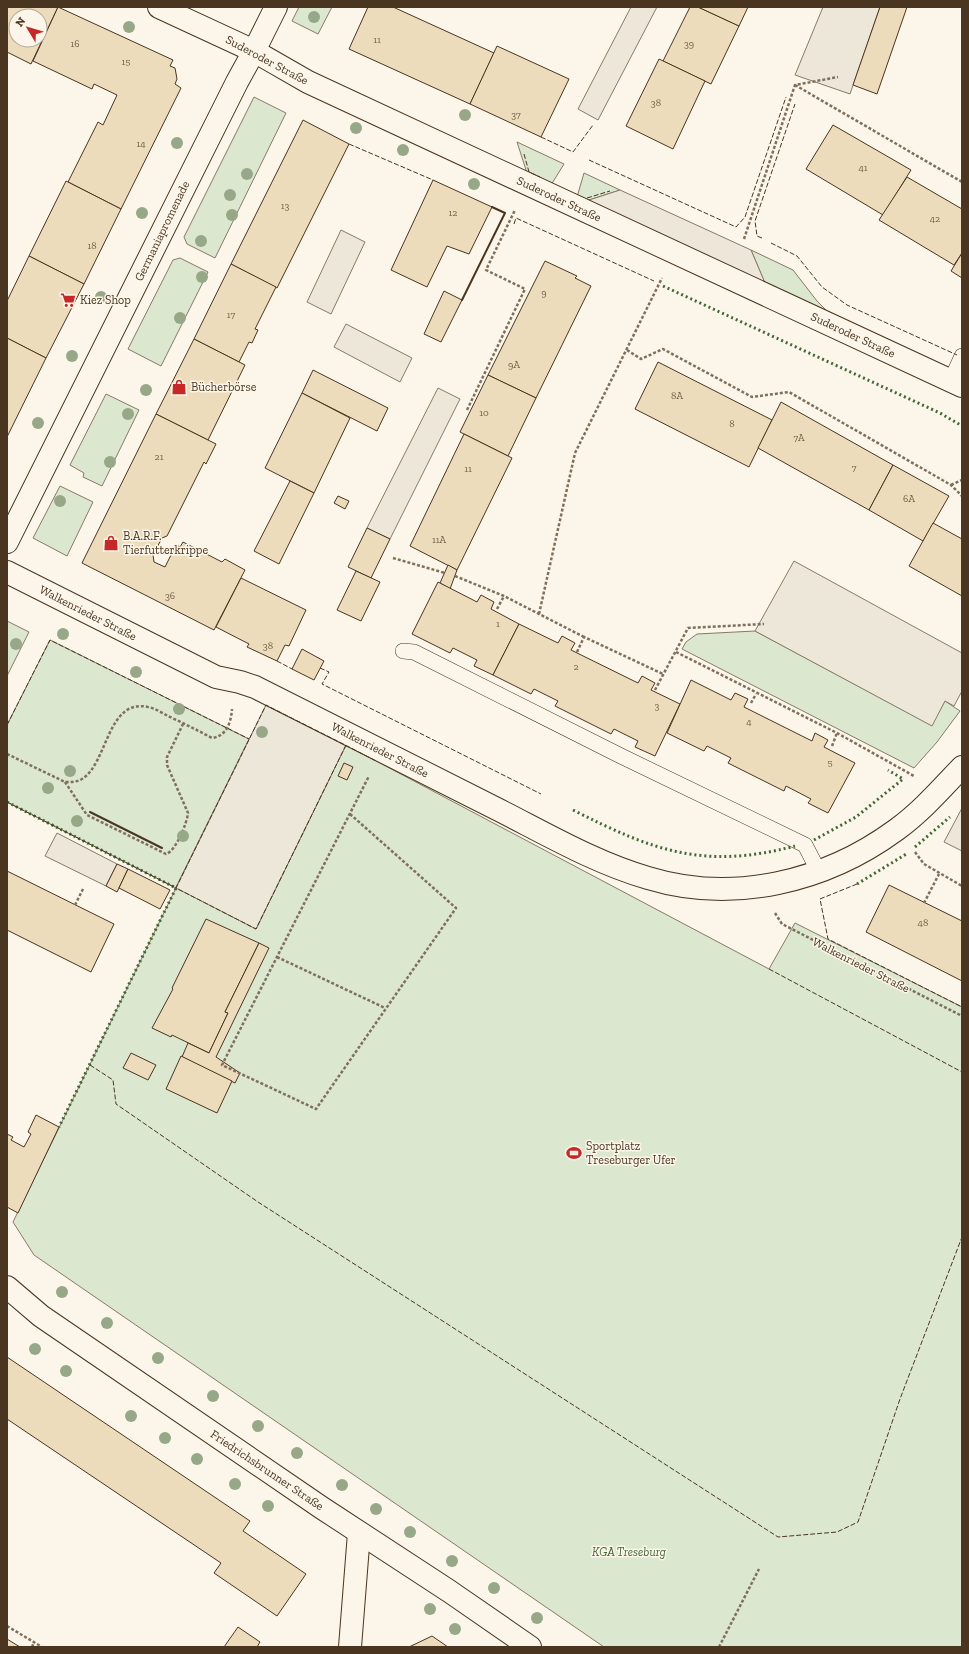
<svg xmlns="http://www.w3.org/2000/svg" width="969" height="1654" viewBox="0 0 969 1654" font-family="'Zilla Slab',serif">
<style>
.green{fill:#dce7d0;stroke:#887966}
.parking{fill:#ede7d9;stroke:#887966}
.building{fill:#ecdcbc;stroke:#4a3520;fill-rule:evenodd}
.lines{fill:none;stroke-linecap:round;stroke-linejoin:round}
.service-casing{stroke:#4a3520;stroke-width:16}
.minor-casing{stroke:#4a3520;stroke-width:24}
.path{stroke:#7f6f5c;stroke-width:2.5;stroke-dasharray:3 2;stroke-linecap:butt}
.service{stroke:#fbf6e9;stroke-width:15}
.minor{stroke:#fbf6e9;stroke-width:22}
.hedge{stroke:#436837;stroke-width:3;stroke-dasharray:2 3;stroke-linecap:butt}
.fence{stroke:#4a3520;stroke-width:1;stroke-dasharray:5 2;stroke-linecap:butt}
.wall{stroke:#4a3520;stroke-width:2}
.tree{fill:#96a887}
.labels{text-anchor:middle;dominant-baseline:central;stroke-width:3;stroke-linejoin:round;paint-order:stroke}
.number-label{font-size:10px;fill:#725f47}
.street-label{font-size:12px;fill:#4a3520;stroke:#fbf6e9}
.poi-label{font-size:12px;fill:#4a3520;stroke:#fbf6e9;text-anchor:start}
.park-label{font-size:12px;font-style:italic;fill:#436837;stroke:#fbf6e9}
</style>
<rect width="100%" height="100%" fill="#fbf6e9"/>
<!-- green -->
<g class="green">
<path d="M299 7H332L318 34 292 21Z"/>
<path d="M254 97 286 113 215 258 187 244 184 237Z"/>
<path d="M517 142 564 164 551 185 527 173Z"/>
<path d="M584 173 620 190 586 201 577 197Z"/>
<path d="M751 250 793 270 817 301 829 313 765 283Z"/>
<path d="M180 258 208 272 161 366 128 349 173 260Z"/>
<path d="M106 394 139 410 102 486 83 477 84 473 70 465Z"/>
<path d="M60 486 93 502 67 556 33 538Z"/>
<path d="M7 621 29 632 7 676Z"/>
<path d="M755 631 931 725 945 701 960 711 937 742 914 768 682 649 686 642 697 634Z"/>
<path d="M50 640 249 739 176 887 256 929 346 745 769 969 795 923 962 1007V1647H604L34 1255 13 1222 176 888 7 802V725Z"/>
</g>
<!-- parking -->
<g class="parking">
<path d="M631 7H657L598 120 578 109Z"/>
<path d="M823 7H880L850 94 795 75Z"/>
<path d="M620 190 751 250 765 283 586 201Z"/>
<path d="M341 230 365 242 331 314 307 302Z"/>
<path d="M346 324 412 358 400 382 334 347Z"/>
<path d="M438 388 460 399 390 539 367 528Z"/>
<path d="M794 561 962 653V691L954 706 945 701 932 726 755 631Z"/>
<path d="M266 705 346 745 256 929 176 888Z"/>
<path d="M962 808V851L944 842Z"/>
<path d="M57 833 117 864 106 886 45 856Z"/>
</g>
<!-- building -->
<g class="building">
<path d="M7 7H58L31 64 7 52ZM16 16H40V40H16Z"/>
<path d="M58 7 173 60 170 66 175 68 177 79 175 84 181 88 121 209 68 182 98 122 103 125 117 95 94 84 92 89 33 61Z"/>
<path d="M368 7H393L494 53 470 104 349 49Z"/>
<path d="M690 7H698L739 26 711 84 663 61Z"/>
<path d="M698 7H748L739 26Z"/>
<path d="M880 7H907L877 94 853 85Z"/>
<path d="M497 46 569 79 541 137 470 104Z"/>
<path d="M659 59 705 81 673 149 626 126Z"/>
<path d="M303 120 349 144 277 288 231 264Z"/>
<path d="M833 125 911 170 883 215 806 169Z"/>
<path d="M907 177 962 209V253L954 265 879 220Z"/>
<path d="M433 180 492 207 469 254 447 246 427 287 391 270Z"/>
<path d="M66 181 121 209 84 284 29 256Z"/>
<path d="M962 253V278L951 271Z"/>
<path d="M29 256 84 284 46 358 7 338V301Z"/>
<path d="M545 261 577 276 575 278 591 286 536 398 488 375Z"/>
<path d="M231 264 276 287 255 329 258 330 252 343 249 342 239 362 194 339Z"/>
<path d="M444 291 462 300 441 342 424 334Z"/>
<path d="M7 338 46 358 7 437Z"/>
<path d="M194 339 245 365 208 440 156 414Z"/>
<path d="M658 362 772 420 749 467 635 409Z"/>
<path d="M313 370 388 408 377 431 302 393Z"/>
<path d="M488 375 536 398 508 456 460 432Z"/>
<path d="M302 393 350 418 314 493 265 468Z"/>
<path d="M781 402 893 465 869 510 758 448Z"/>
<path d="M156 414 216 444 206 464 204 462 167 536 162 538 153 555 154 562 165 567 176 545 180 547 183 542 222 562 225 559 245 570 214 630 82 563Z"/>
<path d="M464 434 512 458 457 570 410 546Z"/>
<path d="M893 465 949 496 923 541 869 510Z"/>
<path d="M290 481 314 493 279 564 254 551Z"/>
<path d="M338 496 349 501 345 509 334 503Z"/>
<path d="M933 523 962 539V596L909 566Z"/>
<path d="M367 528 390 539 371 578 348 567Z"/>
<path d="M448 565 457 570 450 589 440 583Z"/>
<path d="M356 571 380 582 361 621 337 610Z"/>
<path d="M241 578 306 610 289 646 285 645 277 661 247 647 249 644 216 627Z"/>
<path d="M438 582 477 602 481 595 494 602 491 609 519 624 493 675 474 666 477 660 453 648 450 653 412 634Z"/>
<path d="M519 624 558 643 562 636 575 643 571 650 638 683 642 676 655 683 651 690 680 704 655 756 635 747 638 741 614 729 611 734 555 706 558 701 534 689 531 694 493 675Z"/>
<path d="M302 649 324 661 314 680 292 669Z"/>
<path d="M691 680 731 700 735 693 748 699 744 707 812 741 815 733 828 740 824 747 855 763 828 813 808 803 811 799 786 786 784 791 728 763 731 758 707 746 704 751 667 733Z"/>
<path d="M344 763 353 767 347 780 338 776Z"/>
<path d="M117 864 128 869 117 892 106 886Z"/>
<path d="M128 869 170 890 160 909 119 888Z"/>
<path d="M7 871 114 924 91 972 7 930Z"/>
<path d="M889 885 962 921V981L866 932Z"/>
<path d="M206 919 259 943 225 1012 228 1013 209 1053 172 1035 171 1037 152 1028 173 989 172 988Z"/>
<path d="M259 943 269 948 216 1057 240 1073 235 1083 182 1057 188 1043 209 1053 228 1013 225 1012Z"/>
<path d="M131 1053 156 1065 148 1080 123 1068Z"/>
<path d="M181 1056 232 1081 217 1113 166 1089Z"/>
<path d="M36 1115 59 1127 18 1213 7 1207V1134L13 1137 11 1140 24 1147 31 1134 28 1132Z"/>
<path d="M7 1357 250 1521 243 1531 306 1574 277 1616 214 1573 221 1563 7 1419Z"/>
<path d="M238 1627 260 1642 257 1647H224Z"/>
<path d="M432 1636 448 1647H409Z"/>
<path d="M7 1639 20 1647H7Z"/>
</g>
<g class="lines">
<!-- service casing -->
<g class="service-casing">
<g id="service">
<path d="M951 380 962 356"/>
<path d="M403 651 414 652 621 756 805 845 819 872"/>
</g>
</g>
<!-- minor casing -->
<g class="minor-casing">
<g id="minor">
<path d="M159 7 254 51 308 82 962 386"/>
<path d="M7 542 237 82 254 51 276 7"/>
<path d="M7 572 216 677 240 682 255 687C334 727 413 767 493 807 543 832 593 862 648 878 733 904 825 882 896 830 921 812 941 789 962 767"/>
<path d="M7 1287 41 1316 322 1508 449 1591 530 1647"/>
<path d="M350 1647 359 1533"/>
</g>
</g>
<!-- path -->
<g class="path">
<path d="M795 85 962 182"/>
<path d="M744 239 795 85 838 77"/>
<path d="M627 350 641 359 663 349 752 397 789 392 951 485 962 496"/>
<path d="M467 410 525 289 486 270 515 210"/>
<path d="M951 485 962 480"/>
<path d="M393 558 445 573"/>
<path d="M455 576 504 596 584 637"/>
<path d="M497 609 504 596"/>
<path d="M539 614 575 453 662 278"/>
<path d="M577 652 584 637 663 674"/>
<path d="M676 652 837 733 914 776"/>
<path d="M655 690 688 628 764 624"/>
<path d="M751 703 756 694"/>
<path d="M832 746 837 733"/>
<path d="M7 754 65 782C71 782 77 782 82 779 108 763 107 698 148 707 155 708 162 713 168 716 183 723 197 730 212 738 227 736 231 722 232 709"/>
<path d="M65 782 87 815 166 854C176 851 187 823 188 813L167 765V757L183 724"/>
<path d="M350 814 456 908 316 1109 222 1065 369 776"/>
<path d="M915 852 924 864 962 886"/>
<path d="M924 903 939 874"/>
<path d="M75 905 83 889"/>
<path d="M775 913 782 924 962 1016"/>
<path d="M277 957 385 1008"/>
<path d="M7 1626 42 1647"/>
<path d="M32 1647 34 1642"/>
<path d="M719 1647 759 1569"/>
</g>
<!-- service -->
<use href="#service" class="service"/>
<!-- minor -->
<use href="#minor" class="minor"/>
<!-- hedge -->
<g class="hedge">
<path d="M663 286 940 413 962 426"/>
<path d="M7 802 176 888 59 1127"/>
<path d="M573 810C654 851 704 870 795 846"/>
<path d="M814 840 856 817 903 779 888 770"/>
<path d="M915 847 950 817"/>
<path d="M857 884 908 853"/>
</g>
<!-- fence -->
<g class="fence">
<path d="M541 137 573 152 593 125"/>
<path d="M349 144 433 180"/>
<path d="M524 154 529 172 540 177"/>
<path d="M589 160 736 227 745 217 786 97"/>
<path d="M587 198 610 191"/>
<path d="M514 224 516 218 654 281"/>
<path d="M762 238 757 236 755 221 795 104"/>
<path d="M771 243 797 256 822 287 847 305 957 355"/>
<path d="M277 661 292 669"/>
<path d="M320 668 329 672 322 684 541 794"/>
<path d="M7 725 50 640 249 739"/>
<path d="M346 745 256 929 176 888 266 705C303 724 340 742 376 761"/>
<path d="M7 802 176 888"/>
<path d="M857 884 820 899 828 939 962 1007"/>
<path d="M769 969 962 1072"/>
<path d="M90 1065 113 1080 116 1104 258 1202 778 1537 837 1532 858 1522 900 1399 962 1237"/>
</g>
<!-- wall -->
<g class="wall">
<path d="M462 300 505 213 492 207"/>
<path d="M90 812 162 848"/>
</g>
</g>
<!-- trees -->
<g class="tree">
<circle cx="314" cy="17" r="6"/>
<circle cx="129" cy="27" r="6"/>
<circle cx="465" cy="115" r="6"/>
<circle cx="356" cy="128" r="6"/>
<circle cx="177" cy="143" r="6"/>
<circle cx="403" cy="150" r="6"/>
<circle cx="247" cy="174" r="6"/>
<circle cx="474" cy="184" r="6"/>
<circle cx="230" cy="195" r="6"/>
<circle cx="142" cy="213" r="6"/>
<circle cx="232" cy="215" r="6"/>
<circle cx="201" cy="241" r="6"/>
<circle cx="202" cy="277" r="6"/>
<circle cx="101" cy="297" r="6"/>
<circle cx="180" cy="318" r="6"/>
<circle cx="72" cy="356" r="6"/>
<circle cx="146" cy="390" r="6"/>
<circle cx="128" cy="414" r="6"/>
<circle cx="38" cy="423" r="6"/>
<circle cx="110" cy="462" r="6"/>
<circle cx="60" cy="501" r="6"/>
<circle cx="63" cy="634" r="6"/>
<circle cx="16" cy="644" r="6"/>
<circle cx="136" cy="672" r="6"/>
<circle cx="179" cy="709" r="6"/>
<circle cx="262" cy="732" r="6"/>
<circle cx="70" cy="771" r="6"/>
<circle cx="48" cy="788" r="6"/>
<circle cx="77" cy="821" r="6"/>
<circle cx="183" cy="836" r="6"/>
<circle cx="62" cy="1292" r="6"/>
<circle cx="107" cy="1323" r="6"/>
<circle cx="35" cy="1349" r="6"/>
<circle cx="158" cy="1358" r="6"/>
<circle cx="66" cy="1371" r="6"/>
<circle cx="213" cy="1396" r="6"/>
<circle cx="131" cy="1416" r="6"/>
<circle cx="258" cy="1426" r="6"/>
<circle cx="165" cy="1438" r="6"/>
<circle cx="297" cy="1453" r="6"/>
<circle cx="197" cy="1459" r="6"/>
<circle cx="235" cy="1484" r="6"/>
<circle cx="342" cy="1485" r="6"/>
<circle cx="268" cy="1506" r="6"/>
<circle cx="376" cy="1509" r="6"/>
<circle cx="410" cy="1532" r="6"/>
<circle cx="452" cy="1561" r="6"/>
<circle cx="494" cy="1588" r="6"/>
<circle cx="430" cy="1609" r="6"/>
<circle cx="537" cy="1618" r="6"/>
<circle cx="455" cy="1629" r="6"/>
</g>
<!-- icons -->
<defs>
<g id="supermarket-bare" transform="scale(1.2)"><path d="M-6-5.5h2.5l.6 2H6L4.5 2H-2.5L-4.4-4H-6ZM-1.5 3.2a1.3 1.3 0 1 0 .1 0ZM3 3.2a1.3 1.3 0 1 0 .1 0Z" fill="#c62828" stroke="#fbf6e9" stroke-width="2.5" paint-order="stroke"/></g>
<g id="shop-bare" transform="scale(1.2)"><path d="M-5-2.5h2.3a2.7 3.5 0 0 1 5.4 0H5L5.5 6h-11ZM-1.5-2.5h3a1.5 2.3 0 0 0-3 0Z" fill="#c62828" stroke="#fbf6e9" stroke-width="2.5" paint-order="stroke"/></g>
<g id="stadium-bare" transform="scale(1.2)"><path d="M0-5a6.5 5 0 1 0 0 10a6.5 5 0 1 0 0-10ZM-3.5-1.8h7v3.6h-7Z" fill="#c62828" stroke="#fbf6e9" stroke-width="2.5" paint-order="stroke"/></g>
</defs>
<g fill-rule="evenodd">
<use href="#supermarket-bare" x="68" y="300"/>
<use href="#shop-bare" x="179" y="387"/>
<use href="#shop-bare" x="111" y="543"/>
<use href="#stadium-bare" x="574" y="1153"/>
</g>
<g class="labels">
<!-- number labels -->
<g class="number-label">
<text x="377" y="40">11</text>
<text x="75" y="44">16</text>
<text x="689" y="44">39</text>
<text x="126" y="62">15</text>
<text x="656" y="103">38</text>
<text x="516" y="115">37</text>
<text x="141" y="144">14</text>
<text x="863" y="168">41</text>
<text x="285" y="206">13</text>
<text x="453" y="213">12</text>
<text x="935" y="219">42</text>
<text x="92" y="246">18</text>
<text x="544" y="293">9</text>
<text x="231" y="315">17</text>
<text x="514" y="365">9A</text>
<text x="677" y="396">8A</text>
<text x="484" y="413">10</text>
<text x="732" y="424">8</text>
<text x="799" y="438">7A</text>
<text x="159" y="457">21</text>
<text x="854" y="468">7</text>
<text x="468" y="469">11</text>
<text x="909" y="499">6A</text>
<text x="439" y="540">11A</text>
<text x="170" y="596">36</text>
<text x="498" y="624">1</text>
<text x="268" y="646">38</text>
<text x="576" y="667">2</text>
<text x="657" y="706">3</text>
<text x="749" y="722">4</text>
<text x="830" y="763">5</text>
<text x="923" y="923">48</text>
</g>
<!-- street labels -->
<g class="street-label">
<text transform="translate(267 60) rotate(28)">Suderoder Straße</text>
<text transform="translate(559 199) rotate(25)">Suderoder Straße</text>
<text transform="translate(162 231) rotate(-64)">Germaniapromenade</text>
<text transform="translate(853 335) rotate(25)">Suderoder Straße</text>
<text transform="translate(88 613) rotate(27)">Walkenrieder Straße</text>
<text transform="translate(380 750) rotate(27)">Walkenrieder Straße</text>
<text transform="translate(861 965) rotate(27)">Walkenrieder Straße</text>
<text transform="translate(267 1470) rotate(34)">Friedrichsbrunner Straße</text>
</g>
<!-- poi labels -->
<g class="poi-label">
<text x="80" y="300">Kiez Shop</text>
<text x="191" y="387">Bücherbörse</text>
<text x="123" y="536">B.A.R.F.<tspan x="123" dy="14">Tierfutterkrippe</tspan></text>
<text x="586" y="1146">Sportplatz<tspan x="586" dy="14">Treseburger Ufer</tspan></text>
</g>
<!-- park labels -->
<g class="park-label">
<text x="629" y="1552">KGA Treseburg</text>
</g>
</g>
<!-- border -->
<rect width="969" height="1654" fill="none" stroke="#4a3520" stroke-width="16"/>
<!-- north arrow -->
<g transform="translate(28 28) rotate(308)"><circle r="19" fill="#fbf6e9" stroke="#b4a999"/>
<path d="M0-3L7 15L0 10L-7 15Z" fill="#c62828"/>
<text y="-6" font-size="11" font-weight="bold" text-anchor="middle" fill="#4a3520">N</text>
</g>
</svg>
